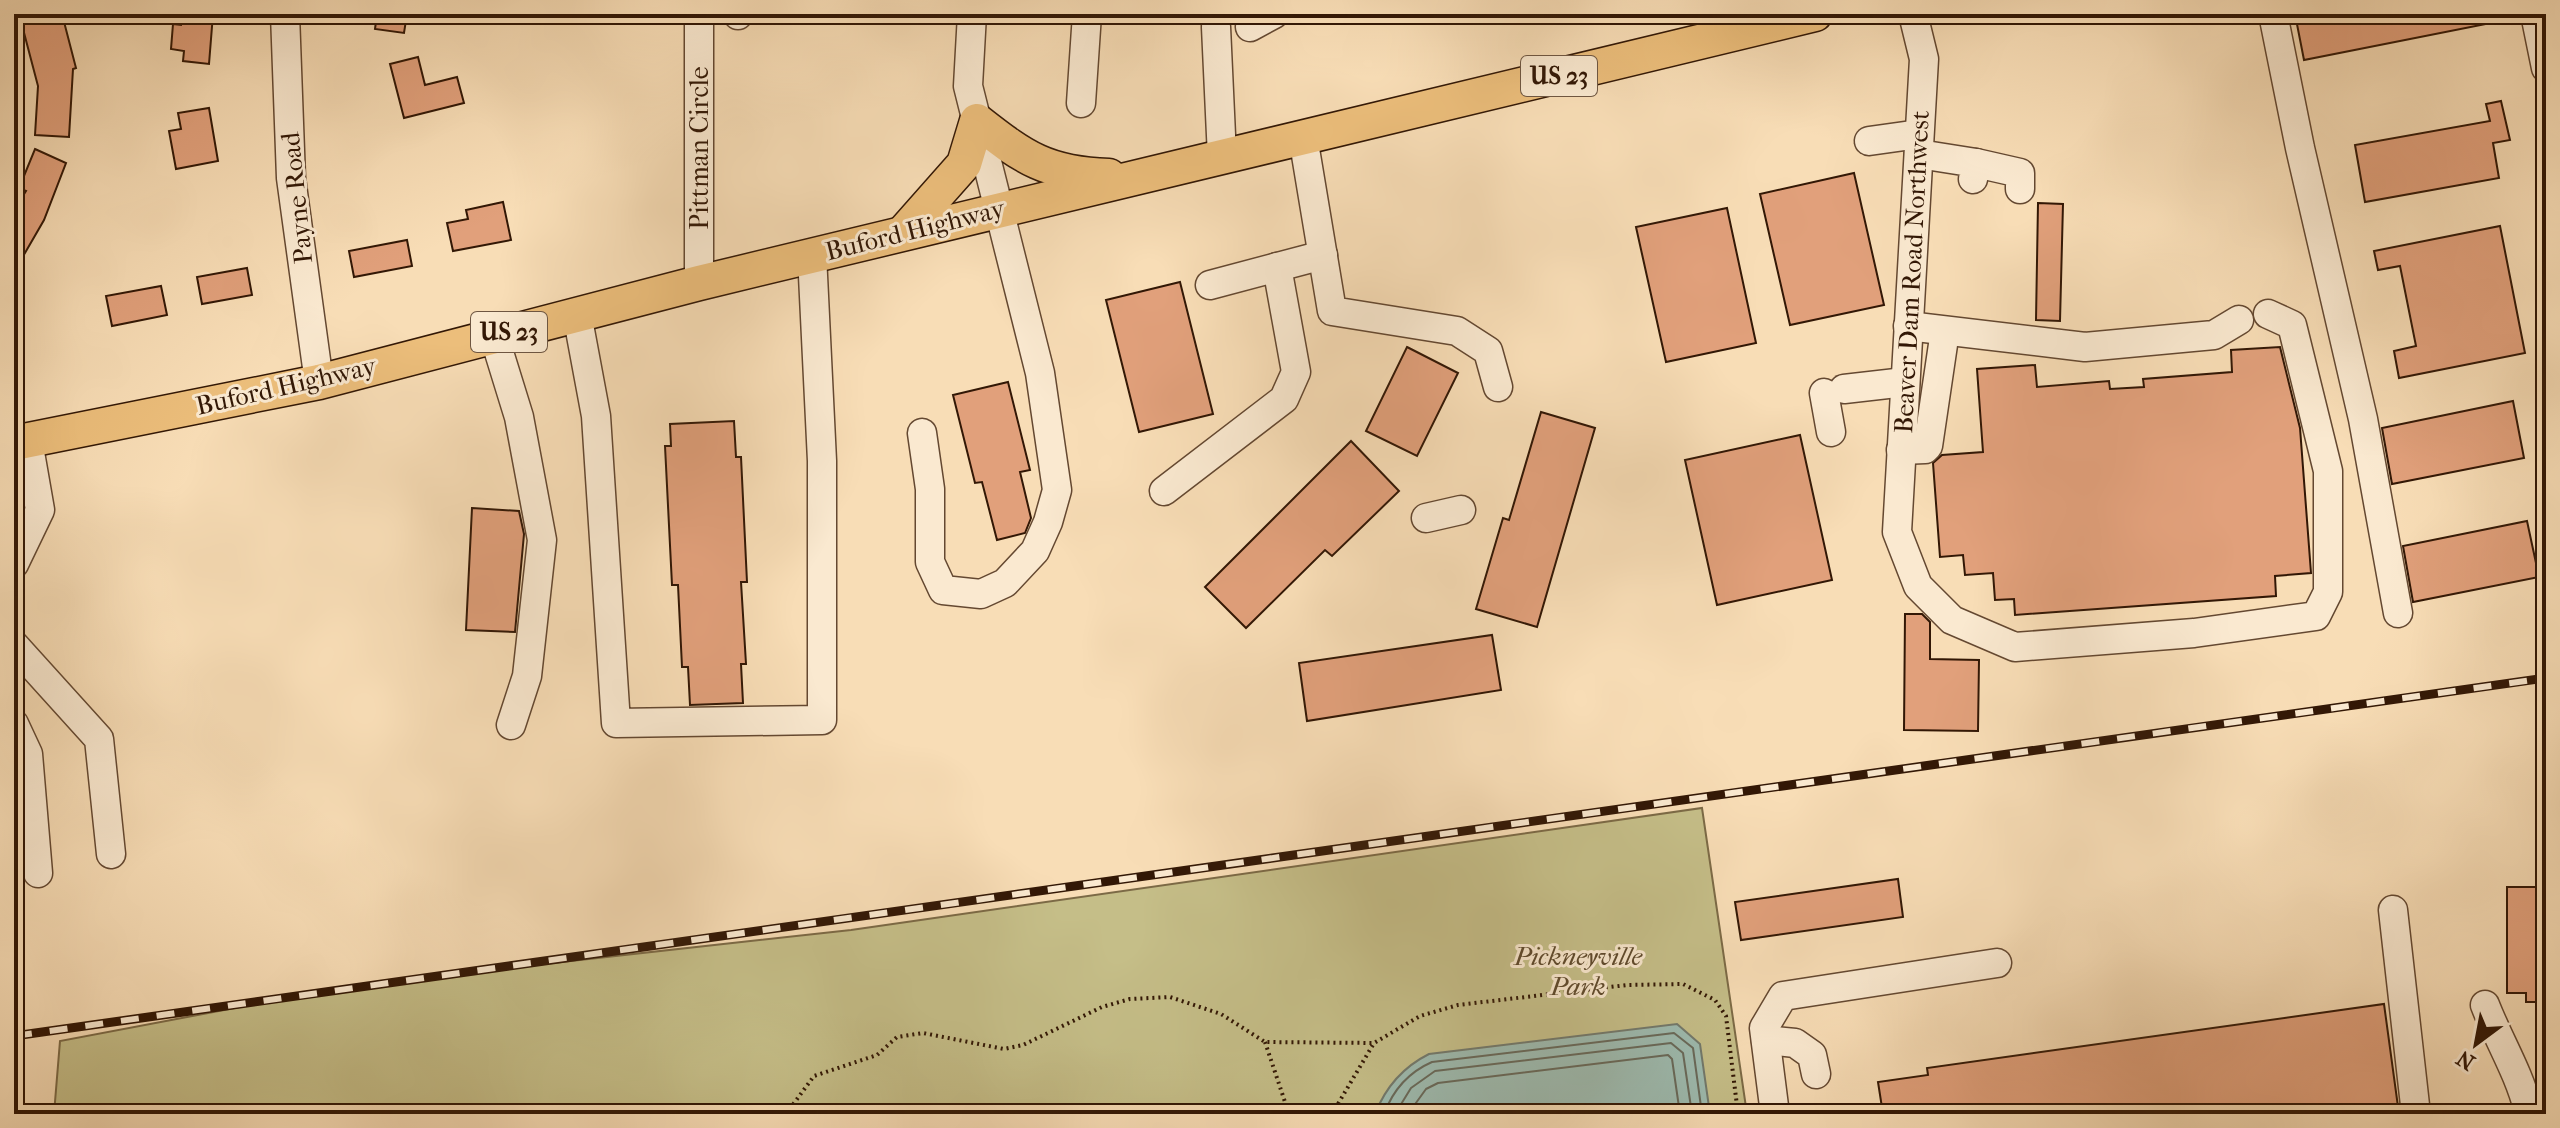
<svg xmlns="http://www.w3.org/2000/svg" width="2560" height="1128" viewBox="0 0 2560 1128" font-family="'IM FELL French Canon',serif">
<style>
.green{fill:#c5be88;stroke:#7c6a46;stroke-width:2}
.water{fill:#9dbbb0;stroke:#72796c;stroke-width:2}
.lines{fill:none;stroke-linecap:round;stroke-linejoin:round}
.shore{stroke:#68695a;stroke-width:2}
.building{fill:#e1a07b;stroke:#321705;stroke-width:2}
.minor-casing{stroke:#644831;stroke-width:31}
.major-casing{stroke:#321705;stroke-width:37}
.path{stroke:#321705;stroke-width:4;stroke-dasharray:2 4;stroke-linecap:butt}
.minor{stroke:#fae9d0;stroke-width:28}
.major{stroke:#ecbe7b;stroke-width:34}
.rail-casing{stroke:#321705;stroke-width:9}
.rail{stroke:#fae9d0;stroke-width:6;stroke-dasharray:18;stroke-linecap:butt}
.labels{text-anchor:middle;dominant-baseline:central;stroke-width:6;stroke-linejoin:round;paint-order:stroke}
.shield{fill:#fae9d0;stroke:#6e5642;stroke-width:2}
.shield-label{font-size:24px;font-weight:bold;fill:#321705}
.street-label{font-size:26px;fill:#321705;stroke:#fae9d0}
.park-label{font-size:26px;font-style:italic;fill:#5e492c;stroke:#fae9d0}
</style>
<rect width="100%" height="100%" fill="#f8ddb6"/>
<filter id="stains"><feTurbulence type="fractalNoise" baseFrequency=".0025" numOctaves="4"/><feColorMatrix values="0 0 0 0 .2 0 0 0 0 .09 0 0 0 0 .02 0 0 0 .5 -.17"/></filter>
<radialGradient id="worn" r=".72"><stop offset=".6" stop-color="#630" stop-opacity="0"/><stop offset="1" stop-color="#630" stop-opacity=".3"/></radialGradient>
<!-- green -->
<path class="green" d="M1702 808 1747 1114H54L60 1041 362 984 851 930Z"/>
<!-- water -->
<path class="water" d="M1677 1024 1700 1044 1710 1114H1375C1386 1086 1403 1067 1429 1054Z"/>
<g class="lines">
<!-- shore -->
<g class="shore">
<path d="M1384 1114C1393 1090 1409 1072 1432 1062L1674 1033 1693 1048 1702 1114"/>
<path d="M1395 1114 1411 1088 1435 1071 1671 1043 1683 1053 1692 1114"/>
<path d="M1408 1114 1426 1089 1438 1083 1668 1055 1672 1059 1680 1114"/>
</g>
</g>
<!-- building -->
<g class="building">
<path d="M14 14H62L76 68 73 69 69 137 35 135 38 86 23 29Z"/>
<path d="M182 14H213L209 64 183 61 184 51 171 49 173 24 181 25Z"/>
<path d="M377 14H407L404 33 375 29Z"/>
<path d="M2295 14H2495L2496 22 2304 60Z"/>
<path d="M418 57 425 85 457 77 464 103 404 118 390 64Z"/>
<path d="M2501 101 2510 140 2493 143 2499 178 2365 202 2355 145 2490 121 2486 104Z"/>
<path d="M209 108 218 161 176 169 169 131 181 129 178 113Z"/>
<path d="M35 149 66 163 44 220 14 272V210L26 191 19 188Z"/>
<path d="M1854 173 1884 305 1790 325 1760 194Z"/>
<path d="M503 202 511 240 453 251 447 223 468 219 466 210Z"/>
<path d="M2038 203 2063 204 2060 321 2036 320Z"/>
<path d="M1727 208 1756 343 1666 362 1636 227Z"/>
<path d="M2500 226 2525 353 2399 378 2394 351 2416 346 2400 266 2378 270 2374 251Z"/>
<path d="M407 240 412 266 354 277 349 251Z"/>
<path d="M247 268 252 295 202 304 197 277Z"/>
<path d="M1180 282 1213 414 1139 432 1106 300Z"/>
<path d="M161 286 167 315 112 326 106 296Z"/>
<path d="M1407 347 1458 373 1417 456 1366 431Z"/>
<path d="M2280 347 2300 428 2311 573 2275 576 2276 596 2015 615 2014 599 1995 600 1993 573 1965 575 1963 555 1940 557 1933 463 1942 455 1983 452 1977 369 2035 365 2037 387 2109 381 2110 389 2144 387 2143 379 2232 372 2231 350Z"/>
<path d="M1008 382 1030 470 1020 472 1031 518 1025 533 997 540 982 482 975 483 953 395Z"/>
<path d="M2513 401 2524 458 2392 484 2382 428Z"/>
<path d="M1541 412 1595 428 1537 627 1476 609 1503 518 1509 520Z"/>
<path d="M734 421 736 457H741L747 582H741L746 664H741L743 703 690 705 688 667H682L678 585H672L665 446H671L670 424Z"/>
<path d="M1800 435 1832 580 1717 605 1685 460Z"/>
<path d="M1351 441 1399 491 1332 556 1325 550 1246 628 1205 587Z"/>
<path d="M472 508 519 511 524 534 515 632 466 630Z"/>
<path d="M2527 521 2539 577 2413 602 2403 546Z"/>
<path d="M1905 614H1922L1930 622V659L1979 660 1978 731 1904 730Z"/>
<path d="M1492 635 1501 690 1307 721 1299 663Z"/>
<path d="M1898 879 1903 917 1741 940 1735 902Z"/>
<path d="M2507 887H2546V1002H2526V993H2507Z"/>
<path d="M2384 1004 2399 1114H1883L1878 1082 1928 1075 1927 1068Z"/>
</g>
<g class="lines">
<!-- minor casing -->
<g class="minor-casing">
<g id="minor">
<path d="M285 14 291 178 319 382"/>
<path d="M738 14V15"/>
<path d="M1913 14 1924 59 1897 532 1918 586 1952 620 2015 647 2194 633 2316 616 2328 592V471L2292 325 2268 314"/>
<path d="M2273 14 2300 148 2363 419 2398 613"/>
<path d="M2535 14 2546 68"/>
<path d="M1216 27 1222 157"/>
<path d="M1250 27 1274 14"/>
<path d="M1081 103 1087 14"/>
<path d="M1303 137 1332 311 1457 331 1488 351 1498 387"/>
<path d="M1869 141 1919 134"/>
<path d="M1919 154 1976 163 1973 179"/>
<path d="M1976 163 2020 173V189"/>
<path d="M699 283V14"/>
<path d="M1210 285 1323 255"/>
<path d="M577 314 596 416 616 723 822 720V461L812 255"/>
<path d="M1908 326 2085 347 2214 335 2239 320"/>
<path d="M494 336 519 417 542 540 527 676 511 725"/>
<path d="M1844 389 1905 382"/>
<path d="M1824 393 1831 432"/>
<path d="M922 433 930 489V562L943 590 981 594 1005 583 1035 551 1048 522 1057 490 1040 373 968 86 972 14"/>
<path d="M1901 450 1925 449 1928 446 1945 331"/>
<path d="M1164 491 1284 399 1296 372 1277 267"/>
<path d="M1426 518 1461 510"/>
<path d="M14 564 40 510 28 441"/>
<path d="M14 645 99 739 111 854"/>
<path d="M14 724 28 754 38 873"/>
<path d="M2393 910 2416 1114"/>
<path d="M2485 1005C2499 1041 2519 1073 2528 1109"/>
<path d="M1766 1040 1795 1043 1812 1055 1816 1074"/>
<path d="M1775 1114 1764 1028 1783 996 1997 963"/>
</g>
</g>
<!-- major casing -->
<g class="major-casing">
<g id="major">
<path d="M903 233 964 164 977 121C1024 158 1047 174 1109 176"/>
<path d="M14 443 319 382 699 283 1815 14"/>
</g>
</g>
<!-- path -->
<g class="path">
<path d="M1265 1042 1289 1114"/>
<path d="M786 1114 814 1076 877 1055 897 1037 923 1033 1004 1049 1023 1045 1102 1007 1130 999 1170 997 1221 1014 1265 1042 1374 1043"/>
<path d="M1332 1114 1374 1043 1420 1016 1458 1005 1627 985 1683 984 1715 1000 1726 1016 1738 1114"/>
</g>
<!-- minor -->
<use href="#minor" class="minor"/>
<!-- major -->
<use href="#major" class="major"/>
<!-- rail casing -->
<g class="rail-casing">
<path id="rail" d="M14 1036 2546 678"/>
</g>
<!-- rail -->
<use href="#rail" class="rail"/>
</g>
<g class="labels">
<!-- shield labels -->
<g class="shield">
<rect x="1521" y="56" width="76" height="40" rx="6"/>
<rect x="471" y="312" width="76" height="40" rx="6"/>
</g>
<g class="shield-label">
<text x="1559" y="76">US 23</text>
<text x="509" y="332">US 23</text>
</g>
<!-- street labels -->
<g class="street-label">
<text transform="translate(699 148) rotate(-90)">Pittman Circle</text>
<text transform="translate(297 198) rotate(-96)">Payne Road</text>
<text transform="translate(915 230) rotate(-14)">Buford Highway</text>
<text transform="translate(1912 272) rotate(-87)">Beaver Dam Road Northwest</text>
<text transform="translate(286 386) rotate(-13)">Buford Highway</text>
</g>
<!-- park labels -->
<g class="park-label">
<text x="1578" y="956">Pickneyville<tspan x="1578" dy="30">Park</tspan></text>
</g>
</g>
<!-- margin -->
<rect width="2560" height="1128" fill="none" stroke="#f8ddb6" stroke-width="48"/>
<rect x="16" y="16" width="2528" height="1096" fill="none" stroke="#321705" stroke-width="4"/>
<rect x="24" y="24" width="2512" height="1080" fill="none" stroke="#321705" stroke-width="2"/>
<!-- north arrow -->
<g transform="translate(2476 1044) rotate(212)" stroke="#fae9d0" stroke-width="6" paint-order="stroke">
<path d="M0-6L14 30L0 20L-14 30Z" fill="#321705"/>
<text y="-12" font-size="22" font-weight="bold" text-anchor="middle" fill="#321705">N</text>
</g>
<rect width="100%" height="100%" filter="url(#stains)"/>
<rect width="100%" height="100%" fill="url(#worn)"/>
</svg>
